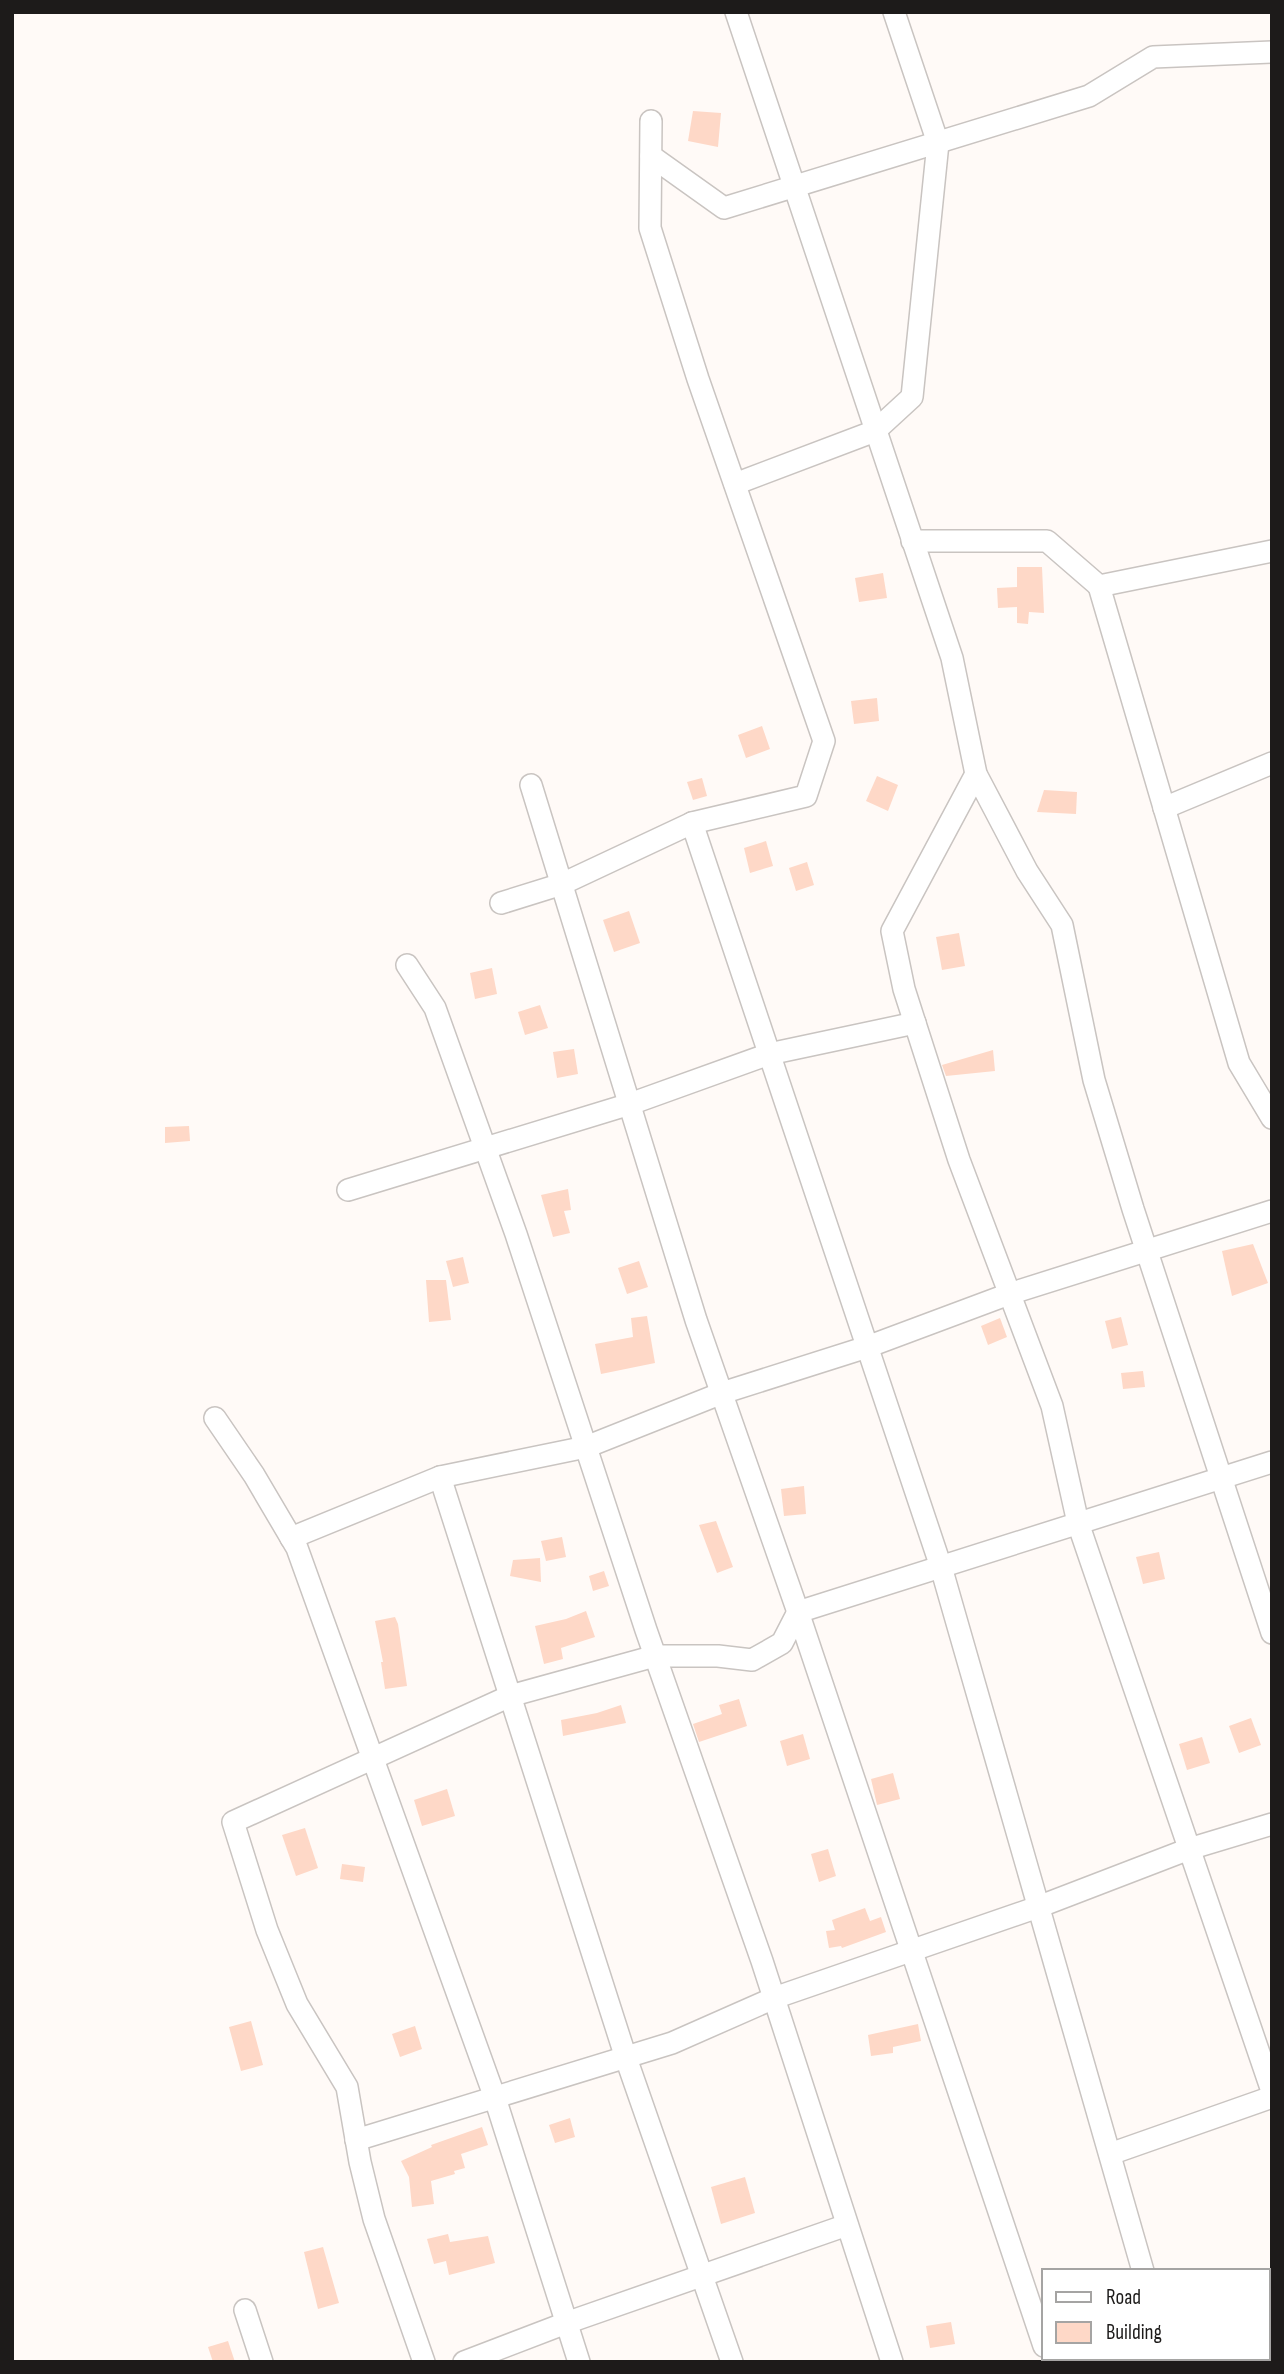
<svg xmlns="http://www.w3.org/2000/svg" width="1284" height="2374" viewBox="0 0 1284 2374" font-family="'Sofia Sans Condensed',sans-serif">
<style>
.building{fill:#fed8c7}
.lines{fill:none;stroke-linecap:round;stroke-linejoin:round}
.street-casing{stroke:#c9c4c1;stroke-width:24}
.street{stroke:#fff;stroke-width:21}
</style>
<rect width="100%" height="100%" fill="#fffaf7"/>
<!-- building -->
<g class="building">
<path d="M693 111 721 113 718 147 688 141Z"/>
<path d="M1017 567H1042L1044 613 1029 612 1028 624 1017 623V607L998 608 997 588 1017 587Z"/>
<path d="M883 573 887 598 859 602 855 578Z"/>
<path d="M877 698 879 721 854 724 851 701Z"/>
<path d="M762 726 770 749 746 758 738 735Z"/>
<path d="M877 776 898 785 888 811 866 801Z"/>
<path d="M702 778 707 796 693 800 687 782Z"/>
<path d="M1044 790 1077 792 1076 814 1037 812Z"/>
<path d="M766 841 773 866 750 873 744 848Z"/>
<path d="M807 862 814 885 796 891 789 868Z"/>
<path d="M629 911 640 943 614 952 603 920Z"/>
<path d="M959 933 965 966 942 970 936 937Z"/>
<path d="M492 968 497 994 475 999 470 973Z"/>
<path d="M540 1005 548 1028 525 1035 518 1012Z"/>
<path d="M574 1049 578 1074 557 1078 553 1052Z"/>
<path d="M993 1050 995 1071 946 1076 942 1065Z"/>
<path d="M189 1126 190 1141 165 1143V1127Z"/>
<path d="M568 1189 571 1210 564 1211 570 1233 553 1237 541 1195Z"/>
<path d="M1253 1244 1268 1283 1232 1296 1222 1251Z"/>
<path d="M463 1257 469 1283 453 1287 446 1261Z"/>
<path d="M639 1261 648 1287 627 1294 618 1268Z"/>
<path d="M426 1280H446L451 1320 429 1322Z"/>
<path d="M647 1316 655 1363 601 1374 595 1344 633 1337 631 1318Z"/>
<path d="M1121 1317 1128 1345 1112 1349 1105 1321Z"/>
<path d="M1000 1318 1007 1337 988 1345 981 1326Z"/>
<path d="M1143 1371 1145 1387 1123 1389 1121 1373Z"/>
<path d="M804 1486 806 1514 784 1516 781 1489Z"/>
<path d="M716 1521 733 1567 717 1573 699 1525Z"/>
<path d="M562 1537 566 1557 546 1561 541 1541Z"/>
<path d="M1159 1552 1165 1579 1143 1584 1136 1557Z"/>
<path d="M540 1558 541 1582 510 1576 513 1560Z"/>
<path d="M604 1571 609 1586 593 1591 589 1576Z"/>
<path d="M586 1611 595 1637 561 1648 563 1659 544 1664 535 1626 566 1619Z"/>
<path d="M395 1617 398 1624 407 1686 385 1689 381 1662H383L375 1621Z"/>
<path d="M739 1699 747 1726 699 1742 693 1724 722 1714 719 1705Z"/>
<path d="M621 1705 626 1723 563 1736 561 1720 597 1713Z"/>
<path d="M1251 1718 1261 1745 1239 1753 1229 1726Z"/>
<path d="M803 1734 810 1759 787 1766 780 1741Z"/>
<path d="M1202 1737 1210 1763 1187 1770 1179 1744Z"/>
<path d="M893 1773 900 1799 877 1805 871 1779Z"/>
<path d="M447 1789 455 1816 422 1826 414 1800Z"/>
<path d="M305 1828 318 1868 296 1876 282 1835Z"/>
<path d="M828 1849 836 1876 819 1882 811 1854Z"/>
<path d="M342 1864 365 1867 363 1882 340 1879Z"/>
<path d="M865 1908 870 1921 881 1917 886 1932 842 1948 841 1946 829 1948 826 1931 835 1930 832 1920Z"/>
<path d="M251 2021 263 2065 241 2071 229 2027Z"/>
<path d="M918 2024 921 2041 893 2047V2053L871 2056 868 2035Z"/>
<path d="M415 2026 422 2049 400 2057 392 2034Z"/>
<path d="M570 2118 575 2137 555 2143 549 2125Z"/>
<path d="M482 2127 488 2145 461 2154 465 2168 454 2171 455 2174 431 2181 434 2204 412 2207 409 2177 401 2161 432 2147 431 2145Z"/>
<path d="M745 2177 755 2213 721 2224 711 2187Z"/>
<path d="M448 2234 450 2242 488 2236 495 2263 449 2275 446 2261 434 2264 427 2239Z"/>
<path d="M323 2247 339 2303 318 2309 304 2252Z"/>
<path d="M951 2322 955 2344 930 2348 926 2326Z"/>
<path d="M228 2341 235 2362H213L208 2347Z"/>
</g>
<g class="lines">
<!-- street casing -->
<g class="street-casing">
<g id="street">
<path d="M736 12 952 658 976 774 1027 871 1062 925 1094 1080 1133 1209 1272 1633"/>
<path d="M651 156 724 208 1089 96 1153 57 1272 52"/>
<path d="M735 484 875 431 912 397 938 143 894 12"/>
<path d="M912 541H1047L1099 586 1272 551"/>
<path d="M1099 586 1239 1063 1272 1118"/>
<path d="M976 774 892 931 904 989 959 1160 1052 1406 1078 1523 1272 2091"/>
<path d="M531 785 696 1320 798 1612 1044 2346"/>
<path d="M1164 808 1272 763"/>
<path d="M692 823 941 1567 1143 2271"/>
<path d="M501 903 562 884 692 823 806 796 824 741 698 379 650 228 651 121"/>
<path d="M407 965 435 1008 516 1234 646 1630 762 1961 892 2362"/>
<path d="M348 1190 630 1104 769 1054 915 1023"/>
<path d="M215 1418 254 1475 297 1548 495 2098 579 2362"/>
<path d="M440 1477 626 2058 732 2362"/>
<path d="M291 1538 440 1477 586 1447 722 1393 867 1347 1009 1294 1272 1211"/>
<path d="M356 2140 672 2043 774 1998 1038 1907 1189 1849 1272 1824"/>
<path d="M1110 2154 1272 2097"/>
<path d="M245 2310 262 2362"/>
<path d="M1268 2329 1272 2328"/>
<path d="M1212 2358 1213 2362"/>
<path d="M424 2362 374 2219 360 2162 347 2087 297 2004 267 1930 233 1822 510 1696 655 1656H718L752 1660 782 1643 798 1612 1272 1462"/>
<path d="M464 2362 566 2323 847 2225"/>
<path d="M1157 2362 1167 2358"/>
</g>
</g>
<!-- street -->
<use href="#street" class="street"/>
</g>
<!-- border -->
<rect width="1284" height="2374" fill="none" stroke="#1d1b1a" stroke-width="28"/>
<!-- legend -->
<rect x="1042" y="2269" width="228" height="91" fill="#ffffff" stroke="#a5a4a3" stroke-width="2"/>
<rect x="1056" y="2292" width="35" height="10" fill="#ffffff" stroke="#a5a4a3" stroke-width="2"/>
<text x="1106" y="2304" font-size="21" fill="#1d1b1a">Road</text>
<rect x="1056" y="2322" width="35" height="21" fill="#fed8c7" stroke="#a5a4a3" stroke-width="2"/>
<text x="1106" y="2339" font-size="21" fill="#1d1b1a">Building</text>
</svg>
